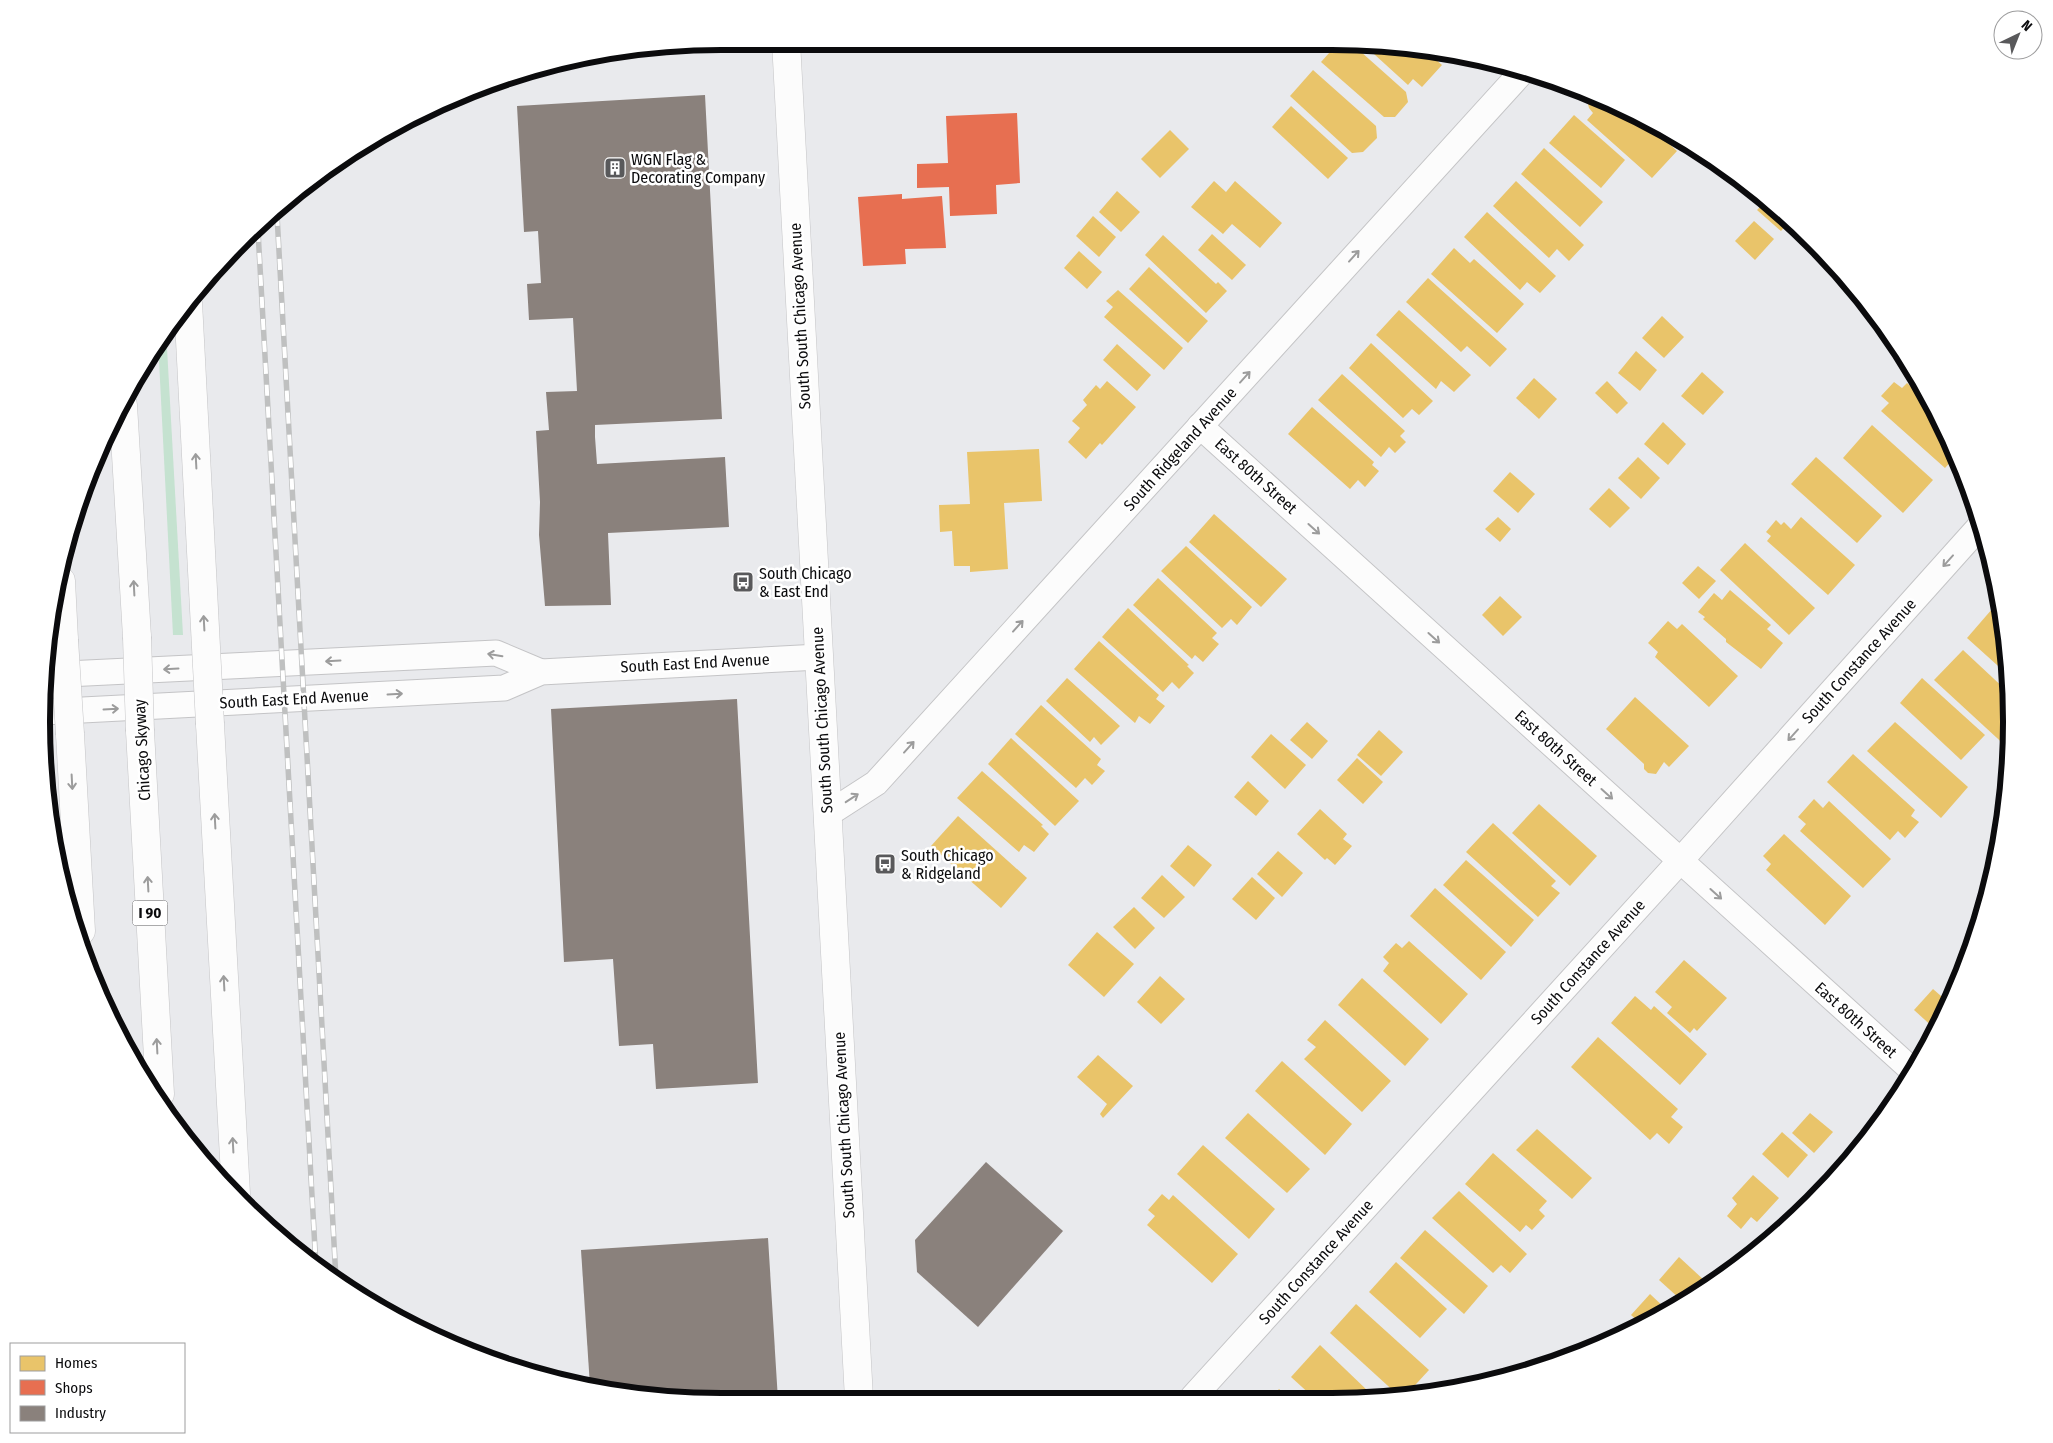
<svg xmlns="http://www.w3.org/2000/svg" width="2053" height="1443" viewBox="0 0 2053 1443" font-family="'Fira Sans Condensed',sans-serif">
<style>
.green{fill:#c5e2d0}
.homes{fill:#e9c46a}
.shops{fill:#e76f51}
.industry{fill:#8a817c}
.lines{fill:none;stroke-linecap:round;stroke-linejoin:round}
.minor-casing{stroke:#c4c4c6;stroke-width:27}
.secondary-casing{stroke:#c4c4c6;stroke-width:29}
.motorway-casing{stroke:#c4c4c6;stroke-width:29}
.minor{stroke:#fcfcfc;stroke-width:25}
.secondary{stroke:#fcfcfc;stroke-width:28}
.motorway{stroke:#fcfcfc;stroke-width:28}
.rail-casing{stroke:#bfc0c0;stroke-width:5.5}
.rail{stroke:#fff;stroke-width:4;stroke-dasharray:11;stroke-linecap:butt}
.motorway-bridge-casing{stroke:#c4c4c6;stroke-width:29;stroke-linecap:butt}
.motorway-bridge{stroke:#fcfcfc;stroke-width:28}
.oneway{stroke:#9c9c9c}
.labels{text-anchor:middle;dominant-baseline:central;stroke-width:5;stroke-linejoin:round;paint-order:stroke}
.shield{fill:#fff;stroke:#545456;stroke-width:1}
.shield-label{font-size:15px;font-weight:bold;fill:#0b0b0d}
.poi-label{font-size:16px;fill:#0b0b0d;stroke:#fff;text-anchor:start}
.street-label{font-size:16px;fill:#0b0b0d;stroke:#fff}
.rim{fill:none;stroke:#0b0b0d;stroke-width:6}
</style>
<rect width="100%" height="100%" fill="#e9eaed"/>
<!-- green -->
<path class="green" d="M166 330 183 635H173L158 341Z"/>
<!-- homes -->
<g class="homes">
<path d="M1175 41H1198L1188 52Z"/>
<path d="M1268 41H1284L1278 49Z"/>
<path d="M1339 42 1351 43 1406 92 1408 102 1395 117H1384L1321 62Z"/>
<path d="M1363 44 1426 51 1442 65 1422 87 1413 79 1408 85Z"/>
<path d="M1313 70 1376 126 1377 138 1363 152 1352 153 1290 96Z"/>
<path d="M1593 94 1637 115 1677 151 1652 178 1587 120 1593 113 1589 108 1587 100Z"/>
<path d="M1291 106 1348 158 1328 179 1272 127Z"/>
<path d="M1574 115 1625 160 1601 188 1549 143Z"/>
<path d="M1170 130 1189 149 1160 178 1141 159Z"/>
<path d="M1544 148 1603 202 1580 227 1521 174Z"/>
<path d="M1214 181 1226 192 1235 181 1282 223 1260 248 1232 224 1223 234 1191 207Z"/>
<path d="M1516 181 1584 245 1569 261 1557 249 1549 258 1493 206Z"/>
<path d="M1117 191 1140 212 1121 232 1099 212Z"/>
<path d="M1766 201 1789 222 1781 231 1757 210Z"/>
<path d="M1487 212 1556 276 1540 293 1527 282 1520 290 1464 237Z"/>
<path d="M1093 216 1116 237 1099 257 1076 236Z"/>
<path d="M1754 221 1774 239 1755 260 1735 241Z"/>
<path d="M1212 234 1246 265 1232 280 1198 250Z"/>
<path d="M1163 235 1216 284 1218 282 1227 291 1206 313 1145 255Z"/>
<path d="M1454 248 1470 263 1474 259 1524 304 1497 333 1431 274Z"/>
<path d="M1079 251 1102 272 1087 289 1064 268Z"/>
<path d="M1149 267 1208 321 1188 343 1129 289Z"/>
<path d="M1428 278 1507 349 1490 367 1467 346 1461 352 1406 302Z"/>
<path d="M1118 290 1183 348 1164 370 1104 317 1113 307 1106 301Z"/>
<path d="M1399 310 1471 375 1454 392 1441 381 1436 389 1376 335Z"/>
<path d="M1662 316 1684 337 1664 358 1642 338Z"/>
<path d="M1371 343 1433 401 1419 415 1412 409 1403 418 1349 368Z"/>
<path d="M1117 344 1151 375 1137 391 1103 360Z"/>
<path d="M1636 351 1657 370 1640 391 1618 373Z"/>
<path d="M1702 372 1724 392 1703 415 1681 396Z"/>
<path d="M1342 374 1405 431 1400 436 1406 442 1395 453 1389 447 1381 457 1318 400Z"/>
<path d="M1534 378 1557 399 1539 419 1516 398Z"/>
<path d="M1107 381 1136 407 1102 445 1100 443 1086 459 1068 442 1080 428 1072 421 1087 405 1083 400 1096 385 1100 389Z"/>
<path d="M1607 381 1628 403 1617 414 1595 393Z"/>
<path d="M1894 382 1902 388 1907 383 1931 405 1955 457 1945 468 1881 411 1889 403 1881 396Z"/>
<path d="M1312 407 1374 462 1372 465 1379 471 1365 487 1358 480 1350 489 1288 434Z"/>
<path d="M1663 422 1686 444 1668 465 1644 444Z"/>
<path d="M1872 425 1933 480 1903 513 1843 458Z"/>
<path d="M1039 449 1042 501 1004 503 1008 569 970 572V566H954L952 531 940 532 939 505 970 504 967 452Z"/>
<path d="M1638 457 1660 478 1641 499 1618 478Z"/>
<path d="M1816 457 1882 516 1857 543 1791 484Z"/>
<path d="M1510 472 1535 494 1518 513 1493 491Z"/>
<path d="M1609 488 1630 508 1610 528 1589 509Z"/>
<path d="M1214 514 1287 579 1261 607 1189 542Z"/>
<path d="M1498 517 1511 529 1500 542 1485 529Z"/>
<path d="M1801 517 1855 565 1828 595 1767 541 1771 536 1766 532 1776 520 1781 525 1784 522 1791 529Z"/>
<path d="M1745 543 1815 608 1789 635 1720 570Z"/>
<path d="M1186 546 1252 607 1237 625 1231 619 1222 628 1161 571Z"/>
<path d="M1698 566 1716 581 1699 599 1682 583Z"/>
<path d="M1158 578 1217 633 1212 638 1219 644 1203 662 1195 655 1192 659 1133 605Z"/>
<path d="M1730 590 1771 625 1767 629 1783 643 1761 669 1726 642V639L1703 619 1705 617 1698 612 1714 593 1722 600Z"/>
<path d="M1500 596 1522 617 1503 636 1482 615Z"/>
<path d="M1999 601 2006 632 2007 674 1967 638Z"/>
<path d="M1128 608 1189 665 1187 666 1194 673 1179 689 1172 682 1163 692 1102 637Z"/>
<path d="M1668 621 1677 629 1682 624 1738 676 1709 707 1655 657 1658 652 1648 643Z"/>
<path d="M1099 641 1159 695 1156 699 1165 706 1150 724 1139 716 1135 723 1074 669Z"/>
<path d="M1963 650 2008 692 2010 750 1934 680Z"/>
<path d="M1067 678 1120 726 1101 745 1094 737 1090 742 1046 701Z"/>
<path d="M1922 678 1985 735 1961 760 1900 703Z"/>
<path d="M1635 697 1689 746 1669 767 1664 762 1656 774 1648 773 1644 769V764L1606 729Z"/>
<path d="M1041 705 1101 759 1097 765 1105 771 1092 785 1085 778 1076 788 1015 734Z"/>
<path d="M1307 722 1328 741 1312 759 1290 740Z"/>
<path d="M1895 722 1968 787 1941 818 1867 751Z"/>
<path d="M1379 730 1403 752 1381 776 1357 755Z"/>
<path d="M1271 734 1306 765 1285 789 1251 757Z"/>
<path d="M1011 738 1079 801 1055 826 988 764Z"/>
<path d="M1853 754 1915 810 1911 816 1919 822 1905 838 1898 831 1890 840 1827 782Z"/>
<path d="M1357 758 1383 782 1363 804 1337 780Z"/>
<path d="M982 771 1043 825 1041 826 1049 834 1034 852 1024 845 1019 852 957 798Z"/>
<path d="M1248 781 1269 801 1256 816 1234 797Z"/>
<path d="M1814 799 1823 808 1829 801 1891 859 1863 888 1800 831 1806 824 1798 817Z"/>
<path d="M1539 804 1597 856 1570 886 1512 833Z"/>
<path d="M1320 809 1347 834 1343 839 1352 846 1335 865 1327 858 1325 860 1297 834Z"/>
<path d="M958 816 1027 878 1001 908 931 846Z"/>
<path d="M1493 823 1556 881 1551 886 1560 893 1538 917 1466 852Z"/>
<path d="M1784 834 1851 896 1825 925 1766 870 1771 864 1763 856Z"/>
<path d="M1188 845 1212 865 1194 887 1170 866Z"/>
<path d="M1278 851 1303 873 1282 897 1257 874Z"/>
<path d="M1466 860 1534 920 1511 947 1443 885Z"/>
<path d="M1162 875 1185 897 1164 918 1141 898Z"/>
<path d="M1252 877 1275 898 1256 920 1232 899Z"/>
<path d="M1435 888 1506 952 1481 980 1410 916Z"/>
<path d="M1989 896V897L1983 913 1978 908Z"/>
<path d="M1134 907 1155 928 1135 949 1113 927Z"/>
<path d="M1097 932 1134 964 1104 997 1068 965Z"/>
<path d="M1409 941 1468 994 1441 1024 1383 971 1389 963 1383 957 1396 943 1402 948Z"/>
<path d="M1972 941 1965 961 1958 955Z"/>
<path d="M1684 960 1727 998 1697 1031 1694 1028 1690 1033 1667 1013 1672 1007 1655 992Z"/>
<path d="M1160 976 1185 999 1161 1024 1137 1002Z"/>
<path d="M1362 978 1429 1039 1405 1066 1338 1005Z"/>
<path d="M1933 989 1949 1003 1942 1022 1935 1029 1914 1010Z"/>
<path d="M1635 996 1651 1010 1654 1006 1707 1054 1680 1085 1611 1023Z"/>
<path d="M1325 1020 1391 1081 1362 1112 1304 1059 1316 1047 1307 1040Z"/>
<path d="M1598 1037 1678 1109 1671 1117 1683 1127 1669 1144 1657 1133 1650 1140 1571 1067Z"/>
<path d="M1098 1055 1133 1086 1103 1118 1100 1114 1107 1104 1077 1077Z"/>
<path d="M1282 1061 1352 1124 1325 1155 1255 1091Z"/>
<path d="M1248 1113 1310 1169 1287 1193 1225 1138Z"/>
<path d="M1810 1113 1833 1132 1814 1153 1792 1133Z"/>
<path d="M1537 1129 1592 1178 1572 1199 1516 1150Z"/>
<path d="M1782 1132 1808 1155 1788 1178 1762 1154Z"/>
<path d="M1203 1145 1275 1209 1249 1239 1177 1174Z"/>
<path d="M1493 1153 1547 1201 1539 1210 1545 1216 1532 1230 1526 1225 1520 1232 1465 1184Z"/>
<path d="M1753 1175 1779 1198 1757 1222 1751 1217 1741 1229 1727 1216 1737 1204 1732 1198Z"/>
<path d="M1459 1191 1527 1254 1510 1273 1501 1265 1493 1273 1432 1218Z"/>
<path d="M1162 1194 1169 1200 1173 1195 1238 1254 1212 1283 1147 1225 1155 1216 1148 1210Z"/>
<path d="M1425 1230 1488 1286 1464 1314 1400 1258Z"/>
<path d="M1679 1257 1705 1281 1680 1299 1659 1280Z"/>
<path d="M1396 1262 1447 1309 1420 1338 1369 1292Z"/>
<path d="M1650 1294 1666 1309 1642 1325 1631 1315Z"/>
<path d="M1356 1304 1429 1370 1405 1396H1399L1330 1333Z"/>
<path d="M1607 1333 1613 1339 1595 1346Z"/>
<path d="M1320 1345 1369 1392 1367 1396 1313 1397 1291 1377Z"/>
<path d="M1279 1389 1288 1397H1272Z"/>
</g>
<!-- shops -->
<g class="shops">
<path d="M1017 113 1020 183 996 185 997 214 950 216 949 187 917 188V164L948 163 946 116Z"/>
<path d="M902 194V199L942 196 946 248 905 249 906 264 863 266 858 197Z"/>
</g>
<!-- industry -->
<g class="industry">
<path d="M705 95 722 419 595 425V437L597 464 725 457 729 527 608 533 611 605 545 606 539 535 540 502 536 431 549 430 546 392 577 391 573 318 529 320 527 284 541 283 538 231 524 232 517 106Z"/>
<path d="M737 699 758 1083 656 1089 653 1044 619 1046 613 959 564 962 551 709Z"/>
<path d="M986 1162 1063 1231 978 1327 917 1272 915 1240Z"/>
<path d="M768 1238 778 1400H677L590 1386 581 1250Z"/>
</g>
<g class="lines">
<!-- minor casing -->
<g class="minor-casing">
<g id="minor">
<path d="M1200 426 1912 1070"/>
<path d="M46 675 496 653 541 672"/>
<path d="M44 712 504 688 541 672 819 657"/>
<path d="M828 814 876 783 1522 72"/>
<path d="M1193 1397 1680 861 1981 525"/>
</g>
</g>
<!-- secondary casing -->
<g class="secondary-casing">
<path id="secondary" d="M786 41 859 1399"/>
</g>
<!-- motorway casing -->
<g class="motorway-casing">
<g id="motorway">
<path d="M123 405 137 637"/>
<path d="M61 581 64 640"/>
<path d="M210 724 236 1194"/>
<path d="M140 731 160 1094"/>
<path d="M70 734 81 931"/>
</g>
</g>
<!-- minor -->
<use href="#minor" class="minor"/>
<!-- secondary -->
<use href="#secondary" class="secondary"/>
<!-- motorway -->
<use href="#motorway" class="motorway"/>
<!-- rail casing -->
<g class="rail-casing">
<g id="rail">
<path d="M277 215 336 1279"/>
<path d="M258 231 316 1267"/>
</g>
</g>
<!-- rail -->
<use href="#rail" class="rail"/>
<!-- motorway-bridge casing -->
<g class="motorway-bridge-casing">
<g id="motorway-bridge">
<path d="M188 302 210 724"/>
<path d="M137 637 140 731"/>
<path d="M64 640 70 734"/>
</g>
</g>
<!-- motorway-bridge -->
<use href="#motorway-bridge" class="motorway-bridge"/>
</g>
<!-- one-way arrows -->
<defs><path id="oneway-shaft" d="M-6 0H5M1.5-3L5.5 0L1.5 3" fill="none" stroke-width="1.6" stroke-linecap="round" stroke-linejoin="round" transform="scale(1.25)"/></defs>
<g class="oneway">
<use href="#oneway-shaft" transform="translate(1354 256) rotate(-48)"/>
<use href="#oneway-shaft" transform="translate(1245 377) rotate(-48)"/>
<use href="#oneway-shaft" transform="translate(196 461) rotate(-93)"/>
<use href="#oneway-shaft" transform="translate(1314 529) rotate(42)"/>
<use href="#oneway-shaft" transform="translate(1948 561) rotate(132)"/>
<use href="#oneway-shaft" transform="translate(134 588) rotate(-93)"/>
<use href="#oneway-shaft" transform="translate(204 623) rotate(-93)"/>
<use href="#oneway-shaft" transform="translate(1018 626) rotate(-48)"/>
<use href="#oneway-shaft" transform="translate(1434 638) rotate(42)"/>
<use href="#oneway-shaft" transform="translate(495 655) rotate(-171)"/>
<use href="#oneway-shaft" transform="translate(333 661) rotate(177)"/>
<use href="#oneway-shaft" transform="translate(171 669) rotate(177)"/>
<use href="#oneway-shaft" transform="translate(395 694) rotate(-3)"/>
<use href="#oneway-shaft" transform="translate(111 709) rotate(-3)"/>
<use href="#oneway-shaft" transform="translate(1793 735) rotate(132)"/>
<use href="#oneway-shaft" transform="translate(909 747) rotate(-48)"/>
<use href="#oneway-shaft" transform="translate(72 782) rotate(87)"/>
<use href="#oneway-shaft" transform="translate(1607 794) rotate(42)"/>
<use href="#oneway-shaft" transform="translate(852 798) rotate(-33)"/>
<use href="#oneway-shaft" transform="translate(215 821) rotate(-93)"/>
<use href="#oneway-shaft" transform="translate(148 884) rotate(-93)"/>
<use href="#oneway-shaft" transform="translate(1716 894) rotate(42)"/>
<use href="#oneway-shaft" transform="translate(224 983) rotate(-93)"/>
<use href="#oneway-shaft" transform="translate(157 1046) rotate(-93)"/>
<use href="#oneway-shaft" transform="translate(233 1145) rotate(-93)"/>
</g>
<!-- icons -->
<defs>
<g id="building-square" transform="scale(1.125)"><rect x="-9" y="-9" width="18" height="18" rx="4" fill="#59595b" stroke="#fff"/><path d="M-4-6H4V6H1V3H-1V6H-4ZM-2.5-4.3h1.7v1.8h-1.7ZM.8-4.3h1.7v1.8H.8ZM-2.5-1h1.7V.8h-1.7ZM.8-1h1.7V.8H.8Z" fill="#fff"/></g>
<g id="bus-square" transform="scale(1.125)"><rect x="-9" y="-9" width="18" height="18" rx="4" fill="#59595b" stroke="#fff"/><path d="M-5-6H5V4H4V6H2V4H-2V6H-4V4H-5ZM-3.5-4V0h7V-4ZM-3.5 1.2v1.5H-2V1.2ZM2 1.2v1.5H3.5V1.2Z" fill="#fff"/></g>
</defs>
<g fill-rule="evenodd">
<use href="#building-square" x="615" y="168"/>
<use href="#bus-square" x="743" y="582"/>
<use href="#bus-square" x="885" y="864"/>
</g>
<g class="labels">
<!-- shield labels -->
<rect class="shield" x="132.5" y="900.5" width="35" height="25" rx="4"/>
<g class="shield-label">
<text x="150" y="913">I 90</text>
</g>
<!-- poi labels -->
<g class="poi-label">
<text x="631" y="159">WGN Flag &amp;<tspan x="631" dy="18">Decorating Company</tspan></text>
<text x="759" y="573">South Chicago<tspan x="759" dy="18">&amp; East End</tspan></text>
<text x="901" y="855">South Chicago<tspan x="901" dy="18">&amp; Ridgeland</tspan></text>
</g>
<!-- street labels -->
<g class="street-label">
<text transform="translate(800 316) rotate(-93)">South South Chicago Avenue</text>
<text transform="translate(1180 449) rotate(-48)">South Ridgeland Avenue</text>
<text transform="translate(1256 476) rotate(42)">East 80th Street</text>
<text transform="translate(1859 661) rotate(-48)">South Constance Avenue</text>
<text transform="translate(695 663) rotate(-3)">South East End Avenue</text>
<text transform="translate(294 699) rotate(-3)">South East End Avenue</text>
<text transform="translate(822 720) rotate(-93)">South South Chicago Avenue</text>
<text transform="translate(1556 748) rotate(42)">East 80th Street</text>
<text transform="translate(142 750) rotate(-93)">Chicago Skyway</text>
<text transform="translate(1588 962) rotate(-48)">South Constance Avenue</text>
<text transform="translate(1856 1020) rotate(42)">East 80th Street</text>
<text transform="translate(844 1125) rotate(-93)">South South Chicago Avenue</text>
<text transform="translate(1316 1262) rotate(-48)">South Constance Avenue</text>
</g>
</g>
<!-- crop -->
<path d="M0 0H2053V1443H0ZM721 50H1332A671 671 0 0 1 2003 721V722A671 671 0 0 1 1332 1393H721A671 671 0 0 1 50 722V721A671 671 0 0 1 721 50Z" fill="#fff" fill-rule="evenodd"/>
<path class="rim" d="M721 50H1332A671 671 0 0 1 2003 721V722A671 671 0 0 1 1332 1393H721A671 671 0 0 1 50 722V721A671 671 0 0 1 721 50Z"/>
<!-- legend -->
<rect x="10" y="1343" width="175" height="90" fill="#ffffff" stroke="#9d9d9e"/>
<rect x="20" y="1356" width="25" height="15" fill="#e9c46a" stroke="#9d9d9e"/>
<text x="55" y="1368" font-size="15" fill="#0b0b0d">Homes</text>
<rect x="20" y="1380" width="25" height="15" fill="#e76f51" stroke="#9d9d9e"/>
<text x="55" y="1393" font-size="15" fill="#0b0b0d">Shops</text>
<rect x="20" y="1406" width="25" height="15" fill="#8a817c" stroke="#9d9d9e"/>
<text x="55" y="1418" font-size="15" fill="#0b0b0d">Industry</text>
<!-- north arrow -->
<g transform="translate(2018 35) rotate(43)"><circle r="24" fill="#ffffff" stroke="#9d9d9e"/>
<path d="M0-4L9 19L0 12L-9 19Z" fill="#59595b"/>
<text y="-8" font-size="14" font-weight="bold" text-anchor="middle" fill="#0b0b0d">N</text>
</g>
</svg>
